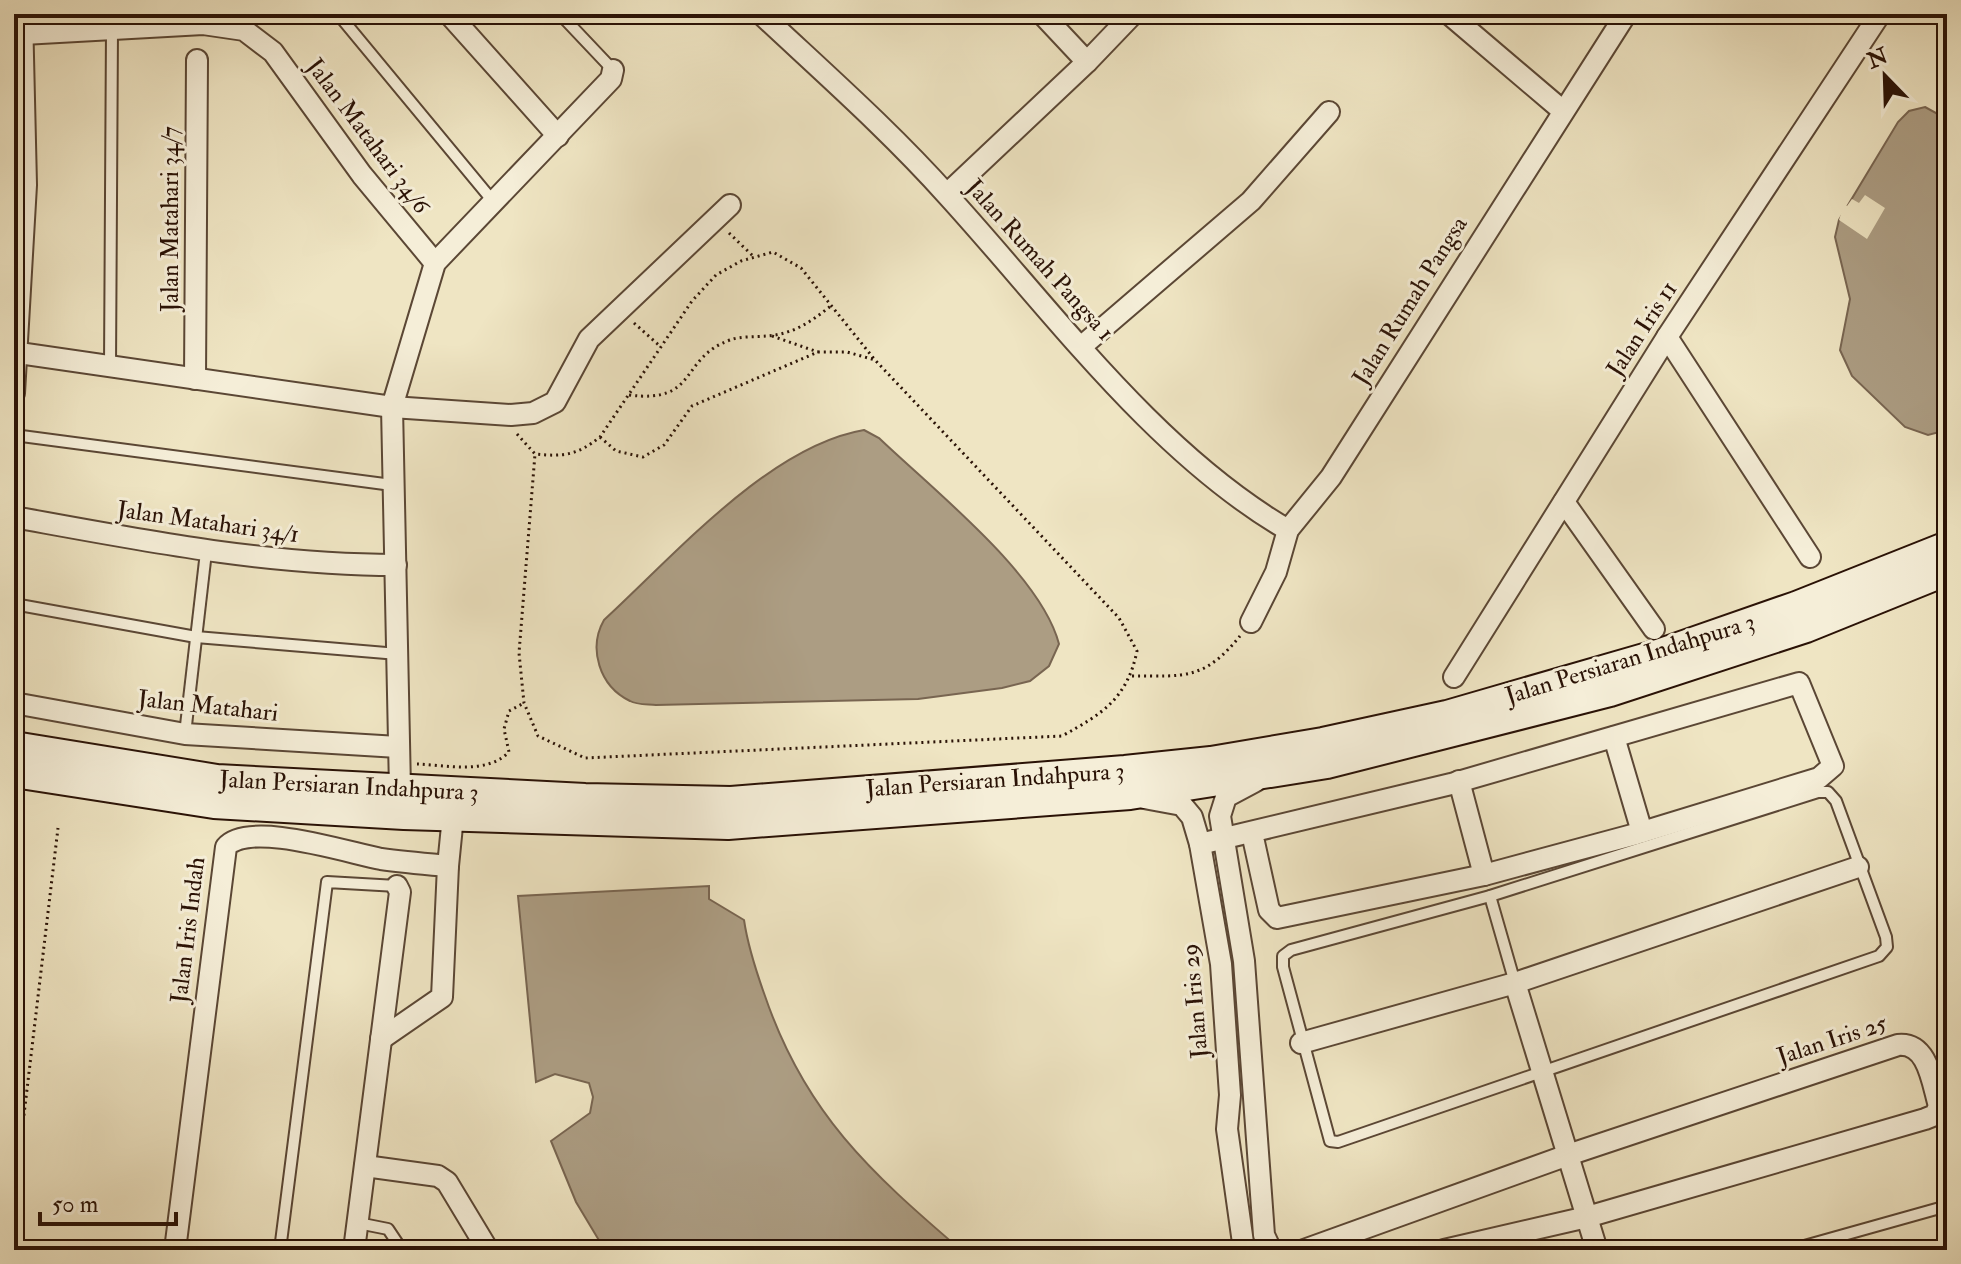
<svg xmlns="http://www.w3.org/2000/svg" width="1961" height="1264" viewBox="0 0 1961 1264" font-family="'IM FELL Double Pica',serif">
<style>
.water{fill:#ac9d83;stroke:#786551;stroke-width:2}
.pier{fill:#efe5c3}
.lines{fill:none;stroke-linecap:round;stroke-linejoin:round}
.service-casing{stroke:#5b4735;stroke-width:14}
.minor-casing{stroke:#5b4735;stroke-width:24}
.secondary-casing{stroke:#2a1206;stroke-width:32}
.path{stroke:#2a1206;stroke-width:3;stroke-dasharray:2 4;stroke-linecap:butt}
.service{stroke:#f5eed8;stroke-width:10}
.minor{stroke:#f5eed8;stroke-width:20}
.secondary{stroke:#f5eed8;stroke-width:28}
.labels{text-anchor:middle;dominant-baseline:central;stroke-width:6;stroke-linejoin:round;paint-order:stroke}
.street-label{font-size:24px;fill:#2a1206;stroke:#f5eed8}
</style>
<rect width="100%" height="100%" fill="#efe5c3"/>
<filter id="stains"><feTurbulence type="fractalNoise" baseFrequency=".0025" numOctaves="4"/><feColorMatrix values="0 0 0 0 .2 0 0 0 0 .09 0 0 0 0 .02 0 0 0 .5 -.17"/></filter>
<radialGradient id="worn" r=".72"><stop offset=".6" stop-color="#630" stop-opacity="0"/><stop offset="1" stop-color="#630" stop-opacity=".3"/></radialGradient>
<!-- water -->
<g class="water">
<path d="M1925 107 1947 119V430L1928 435 1905 427 1852 376 1840 350 1850 299 1835 237 1839 220 1898 122 1909 111Z"/>
<path d="M864 430 879 438C932 489 1041 574 1059 644L1049 666 1030 681 1002 688 918 699 656 705C648 704 637 705 630 701 599 686 588 648 604 620 674 556 769 446 864 430Z"/>
<path d="M709 886V899L744 920C748 947 756 971 765 996 805 1113 870 1172 961 1250H605L603 1247 576 1202 551 1141 590 1113 593 1097 589 1083 555 1074 536 1082 518 896Z"/>
</g>
<!-- pier -->
<path class="pier" d="M1865 195 1885 208 1867 239 1839 220 1844 204 1847 206 1852 199 1859 203Z"/>
<g class="lines">
<!-- service casing -->
<g class="service-casing">
<g id="service">
<path d="M338 14 492 200"/>
<path d="M560 14 613 70"/>
<path d="M110 366 112 29"/>
<path d="M14 435 392 485"/>
<path d="M14 604 196 637 398 654"/>
<path d="M185 734 206 552"/>
<path d="M1818 792H1828L1836 801 1886 937 1887 947 1879 956 1338 1142 1330 1141 1283 967V956L1291 950 1490 896Z"/>
<path d="M1490 896 1515 983"/>
<path d="M358 1223 388 1229 402 1250"/>
<path d="M280 1250 327 882 397 886"/>
<path d="M1790 1250 1947 1206"/>
</g>
</g>
<!-- minor casing -->
<g class="minor-casing">
<g id="minor">
<path d="M449 14 558 136"/>
<path d="M761 14C824 73 890 131 948 196 1051 309 1155 453 1288 530"/>
<path d="M1449 14 1563 111"/>
<path d="M23 34 203 24 244 30 273 52 362 175 435 263"/>
<path d="M1087 62 1133 14"/>
<path d="M947 194 1087 62 1042 14"/>
<path d="M1667 337 1810 557"/>
<path d="M1082 346 1251 201 1329 112"/>
<path d="M19 353 392 407 435 263 611 79 613 70"/>
<path d="M195 379 197 60"/>
<path d="M14 393 26 185 22 14"/>
<path d="M1564 502 1654 629"/>
<path d="M14 517C141 540 266 565 396 565"/>
<path d="M1251 622 1276 572 1288 530 1331 477 1626 14"/>
<path d="M1454 677 1667 337 1880 14"/>
<path d="M14 703 185 734 398 747"/>
<path d="M1614 737 1642 832"/>
<path d="M1256 781 1226 797 1220 816 1244 961 1264 1235 1271 1250"/>
<path d="M1459 781 1484 875"/>
<path d="M400 789 392 407 511 415 533 413 555 402 589 339 730 205"/>
<path d="M1144 798 1182 805 1192 817 1200 844 1221 964 1230 1095 1227 1129 1244 1250"/>
<path d="M1200 844 1451 784 1799 683 1833 766 1819 778 1636 834 1484 875 1277 918 1269 910 1252 833"/>
<path d="M1515 983 1597 1250"/>
<path d="M381 1039 442 997 448 866"/>
<path d="M1301 1043 1515 983 1858 867"/>
<path d="M365 1166 438 1176 447 1182 488 1250"/>
<path d="M175 1250 226 847C248 820 349 853 381 859 403 862 426 864 448 866L453 816"/>
<path d="M354 1250 400 892 397 886"/>
<path d="M1304 1250 1568 1155 1898 1045C1928 1042 1932 1082 1939 1106L1935 1115 1925 1119 1587 1217 1444 1250"/>
</g>
</g>
<!-- secondary casing -->
<g class="secondary-casing">
<g id="secondary">
<path d="M14 746 217 779 585 798 731 801 1125 770 1211 761 1323 742 1447 715 1658 654 1796 606 1947 546"/>
<path d="M14 773 214 804 404 815 728 825 1130 795 1327 764 1610 692 1806 628 1947 571"/>
</g>
</g>
<!-- path -->
<g class="path">
<path d="M729 233 754 257"/>
<path d="M634 323 661 347"/>
<path d="M772 336 818 352"/>
<path d="M629 395C699 404 679 358 730 340 740 336 756 337 767 336 794 334 812 321 832 305"/>
<path d="M517 434 535 454C563 457 578 455 600 437L692 301 716 275 741 261 773 252 801 268 875 360 1119 618 1137 651C1127 699 1102 714 1062 736L585 758 538 736 524 703 519 653 535 454"/>
<path d="M600 437 616 451 643 457 664 445 692 406 818 352H847L875 360"/>
<path d="M1132 676C1186 676 1204 680 1240 636"/>
<path d="M417 764C447 765 486 775 509 752L504 729 509 711 524 703"/>
<path d="M14 1199 58 828"/>
</g>
<!-- service -->
<use href="#service" class="service"/>
<!-- minor -->
<use href="#minor" class="minor"/>
<!-- secondary -->
<use href="#secondary" class="secondary"/>
</g>
<g class="labels">
<!-- street labels -->
<g class="street-label">
<text transform="translate(368 136) rotate(53)">Jalan Matahari 34/6</text>
<text transform="translate(170 219) rotate(-90)">Jalan Matahari 34/7</text>
<text transform="translate(1040 260) rotate(48)">Jalan Rumah Pangsa 1</text>
<text transform="translate(1410 301) rotate(-58)">Jalan Rumah Pangsa</text>
<text transform="translate(1642 329) rotate(-57)">Jalan Iris 11</text>
<text transform="translate(208 522) rotate(8)">Jalan Matahari 34/1</text>
<text transform="translate(1630 659) rotate(-17)">Jalan Persiaran Indahpura 3</text>
<text transform="translate(208 706) rotate(6)">Jalan Matahari</text>
<text transform="translate(995 780) rotate(-4)">Jalan Persiaran Indahpura 3</text>
<text transform="translate(349 786) rotate(3)">Jalan Persiaran Indahpura 3</text>
<text transform="translate(188 930) rotate(-83)">Jalan Iris Indah</text>
<text transform="translate(1195 1001) rotate(-95)">Jalan Iris 29</text>
<text transform="translate(1832 1040) rotate(-18)">Jalan Iris 25</text>
</g>
</g>
<!-- margin -->
<rect width="1961" height="1264" fill="none" stroke="#efe5c3" stroke-width="48"/>
<rect x="16" y="16" width="1929" height="1232" fill="none" stroke="#2a1206" stroke-width="4"/>
<rect x="24" y="24" width="1913" height="1216" fill="none" stroke="#2a1206" stroke-width="2"/>
<!-- north arrow -->
<g transform="translate(1885 76) rotate(337)" stroke="#f5eed8" stroke-width="6" paint-order="stroke">
<path d="M0-6L14 30L0 20L-14 30Z" fill="#2a1206"/>
<text y="-12" font-size="22" font-weight="bold" text-anchor="middle" fill="#2a1206">N</text>
</g>
<!-- scale -->
<path d="M40 1212v12h136v-12" fill="none" stroke="#2a1206" stroke-width="4"/>
<text x="52" y="1212" font-size="24" fill="#2a1206" stroke="#f5eed8" stroke-width="6" paint-order="stroke">50 m</text>
<rect width="100%" height="100%" filter="url(#stains)"/>
<rect width="100%" height="100%" fill="url(#worn)"/>
</svg>
